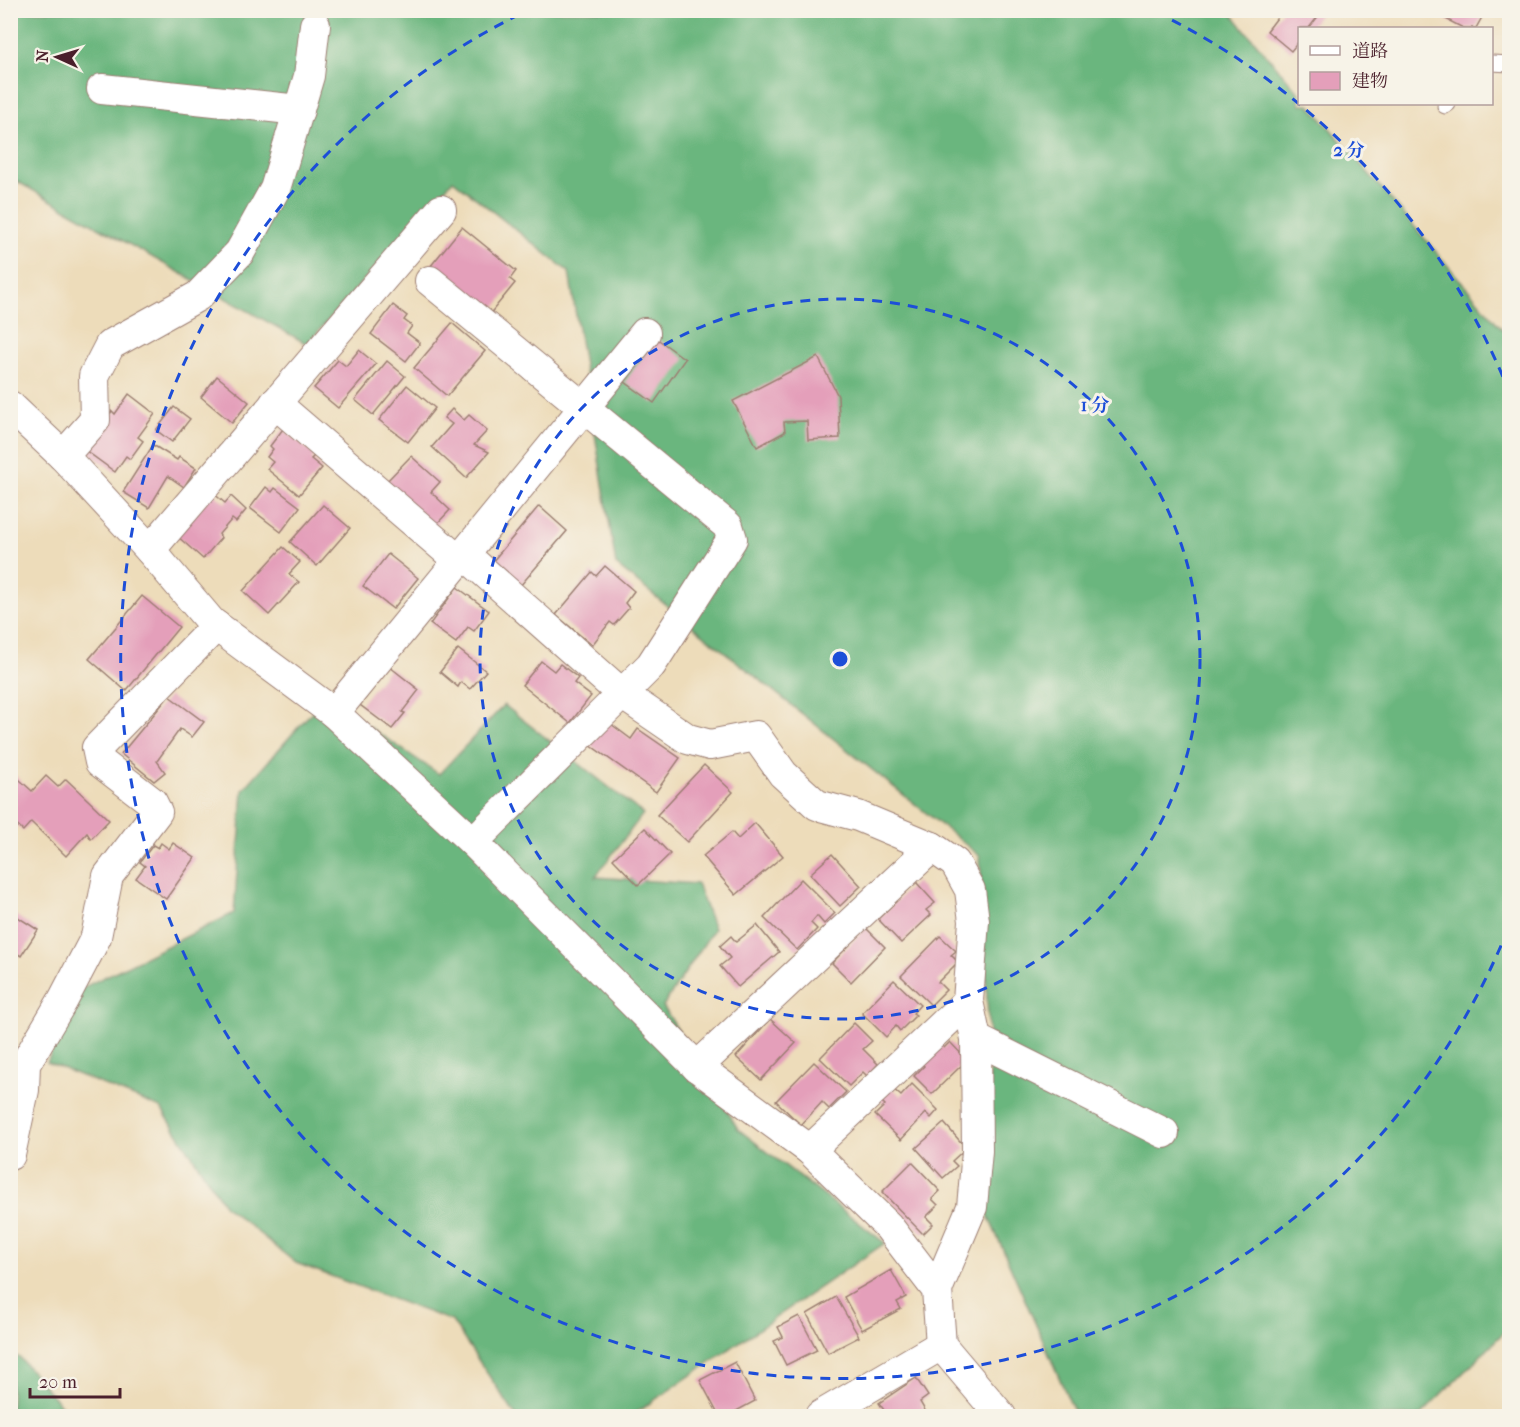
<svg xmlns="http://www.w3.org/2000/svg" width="1520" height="1427" viewBox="0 0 1520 1427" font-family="'IM FELL French Canon','Noto Serif JP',serif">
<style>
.forest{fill:#6ab67e;stroke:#5a6a54;stroke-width:1.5}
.building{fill:#e49fba}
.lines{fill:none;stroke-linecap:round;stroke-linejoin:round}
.lane-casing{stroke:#9c7e72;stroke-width:17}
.street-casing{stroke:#9c7e72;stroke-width:32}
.lane{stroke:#fff;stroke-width:15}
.street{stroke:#fff;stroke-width:30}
.ring{fill:none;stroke:#1d4ed8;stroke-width:3;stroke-dasharray:10 8}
.centre{fill:#1d4ed8;stroke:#f7f3e8;stroke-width:3}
.ring-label{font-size:18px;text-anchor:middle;font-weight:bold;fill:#1d4ed8;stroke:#f7f3e8;stroke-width:6;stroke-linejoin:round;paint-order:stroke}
</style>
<rect width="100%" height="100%" fill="#f7f3e8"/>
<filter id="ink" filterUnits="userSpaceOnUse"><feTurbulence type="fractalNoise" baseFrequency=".0167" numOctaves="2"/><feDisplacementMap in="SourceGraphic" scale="12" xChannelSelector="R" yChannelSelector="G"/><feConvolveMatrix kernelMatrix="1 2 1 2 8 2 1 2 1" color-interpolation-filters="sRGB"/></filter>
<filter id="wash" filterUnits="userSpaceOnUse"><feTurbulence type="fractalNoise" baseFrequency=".008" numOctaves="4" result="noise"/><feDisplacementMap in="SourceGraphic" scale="24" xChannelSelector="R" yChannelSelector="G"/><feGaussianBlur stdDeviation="1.35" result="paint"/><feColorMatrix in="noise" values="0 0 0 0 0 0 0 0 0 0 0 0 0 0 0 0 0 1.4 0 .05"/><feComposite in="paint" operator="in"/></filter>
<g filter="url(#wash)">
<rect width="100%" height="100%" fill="#eddcba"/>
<!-- forest -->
<g class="forest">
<path d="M11 11H1229L1299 93 1300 104H1309L1509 337V1327L1420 1416H1076L986 1211 990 1060 980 856 616 565 569 272 453 180 307 344 11 178Z"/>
<path d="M325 697 439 774 504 705 643 814 595 877 697 884 714 929 663 1006 738 1129 885 1243 631 1416H516L452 1321 296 1263 225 1206 161 1108 47 1062 82 988 234 913 243 790Z"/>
<path d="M11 1354 20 1358 70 1416H11Z"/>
</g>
<g id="blocks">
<!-- building -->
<g class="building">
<path d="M1283 10H1323L1309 28H1300V40L1291 51 1267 31Z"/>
<path d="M1440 10H1486L1476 28H1463L1438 15Z"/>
<path d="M462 227 516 271 510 279 515 283 489 315 430 267Z"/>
<path d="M393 305 407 316 404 320 412 326 407 333 420 343 406 361 371 334Z"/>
<path d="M452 323 485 351 447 396 414 368Z"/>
<path d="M656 338 685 359 654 403 625 382Z"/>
<path d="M359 350 376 364 338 408 314 388 338 360 346 366Z"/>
<path d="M818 357 838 396 840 438 808 440 807 421 784 422 785 432 757 447 733 401Z"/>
<path d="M387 361 405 376 373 415 355 400Z"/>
<path d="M217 376 249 402 232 423 201 397Z"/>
<path d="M407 385 435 408 408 442 379 420Z"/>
<path d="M129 394 155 414 138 437 143 441 130 459 126 456 115 472 85 450 112 411 115 414Z"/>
<path d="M174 407 190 419 172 442 156 430Z"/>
<path d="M452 409 464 420 469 415 487 431 474 445 489 452 466 478 432 447 452 424 444 418Z"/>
<path d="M283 429 315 455 311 459 322 468 299 495 267 469 273 462 267 457 273 449 270 446Z"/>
<path d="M153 445 177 460 179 457 196 468 184 487 168 476 149 508 123 492Z"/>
<path d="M411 456 440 482 431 492 450 510 434 527 386 482Z"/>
<path d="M266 487 272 492 275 488 300 507 281 532 250 508Z"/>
<path d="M213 493 225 503 231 496 246 510 236 522 232 519 219 534 221 538 203 559 176 535Z"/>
<path d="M323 505 350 528 317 566 290 542Z"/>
<path d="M539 506 567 531 520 586 492 562Z"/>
<path d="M283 547 300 562 289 574 299 582 269 615 243 591Z"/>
<path d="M388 554 418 578 393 609 363 586Z"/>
<path d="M605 566 634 591 625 603 629 608 614 625 610 622 592 645 556 615 592 572 596 576Z"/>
<path d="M457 587 489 611 474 631 468 627 456 643 430 624Z"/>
<path d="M142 596 179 627 126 691 89 659Z"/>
<path d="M458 649 486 671 470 689 461 682 458 687 440 672Z"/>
<path d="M541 661 554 671 560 664 578 678 574 683 591 696 570 723 522 685Z"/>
<path d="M390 667 419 690 402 712 405 713 392 729 360 705Z"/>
<path d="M169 696 204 722 192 737 180 729 157 761 165 772 154 781 121 754Z"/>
<path d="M607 721 631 739 638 729 680 758 656 792 590 745Z"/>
<path d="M704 765 733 792 687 842 657 815Z"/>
<path d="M10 771 32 791 46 776 58 787 66 779 109 820 91 839 87 833 66 856 31 822 23 831 10 819Z"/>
<path d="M755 823 783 856 736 895 703 856 732 832 738 839Z"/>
<path d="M645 828 670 854 638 885 613 859Z"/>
<path d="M161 843 169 849 173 843 195 858 166 899 136 878 145 866 140 862 153 845 158 848Z"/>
<path d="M832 854 861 886 840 906 810 874Z"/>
<path d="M801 879 835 913 824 924 817 916 811 923 817 929 797 950 764 918Z"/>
<path d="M916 882 935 903 926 910 931 915 901 943 878 919Z"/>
<path d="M10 912 38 930 21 956 10 949Z"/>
<path d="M757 925 779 952 738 987 720 966 730 958 720 946 731 936 736 942Z"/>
<path d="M866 928 885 947 851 982 832 963Z"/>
<path d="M940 936 956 951 951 955 958 962 938 982 946 990 931 1005 901 976Z"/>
<path d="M894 980 920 1005 913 1013 916 1015 900 1031 896 1026 886 1037 862 1013Z"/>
<path d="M770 1019 796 1043 761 1080 736 1057Z"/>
<path d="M854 1023 872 1041 863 1049 878 1064 867 1076 863 1072 849 1086 820 1058Z"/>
<path d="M939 1042 944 1048 950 1042 967 1060 932 1094 914 1076 924 1066 919 1061Z"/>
<path d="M814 1062 846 1092 829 1109 822 1102 801 1125 776 1101Z"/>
<path d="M912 1084 938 1110 931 1118 926 1113 901 1140 875 1115 885 1105 879 1099 891 1087 901 1096Z"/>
<path d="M944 1123 966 1148 952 1161 957 1166 943 1178 916 1148Z"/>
<path d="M912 1162 940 1191 932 1199 938 1205 926 1217 933 1224 923 1234 882 1192Z"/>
<path d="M891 1270 906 1297 897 1302 901 1309 862 1330 844 1297Z"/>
<path d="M836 1297 859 1337 828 1353 807 1314Z"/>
<path d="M799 1316 817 1350 786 1365 774 1341 783 1337 778 1327Z"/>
<path d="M735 1362 755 1401 727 1416H719L700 1380Z"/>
<path d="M916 1378 928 1396 920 1402 927 1414 924 1416H888L879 1403Z"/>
<path d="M863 1409 867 1416H850Z"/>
</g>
</g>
</g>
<g filter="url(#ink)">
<use href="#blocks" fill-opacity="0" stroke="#9c7e72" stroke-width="1.5"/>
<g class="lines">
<!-- lane casing -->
<g class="lane-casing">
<g id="lane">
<path d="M1492 63 1510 64"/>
<path d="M1445 106 1448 104"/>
</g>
</g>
<!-- street casing -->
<g class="street-casing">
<g id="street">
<path d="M102 89 299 110"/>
<path d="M430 281 728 526 732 539 651 665 473 842"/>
<path d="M275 403 458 560"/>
<path d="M10 406 63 456 150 550 211 622 334 713 473 842 697 1067 810 1150 888 1226 937 1290 941 1345 1001 1416"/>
<path d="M63 456 95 420 94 376 110 345 198 296 240 252 275 189 309 76 315 25"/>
<path d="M150 550 441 210"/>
<path d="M464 554 622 694 688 739 710 745 756 736 783 774 817 805 858 816 932 847 955 863 970 890 974 921 968 1001 976 1039 977 1151 972 1207 937 1290"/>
<path d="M334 713 645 333"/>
<path d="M976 1039 1164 1133"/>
<path d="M697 1067 932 847"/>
<path d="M810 1150 968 1001"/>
<path d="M10 1155 24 1090 25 1064 63 1000 96 937 108 876 157 812 152 802 100 762 97 748 216 626"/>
<path d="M820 1416 941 1345"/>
</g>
</g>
<!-- lane -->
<use href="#lane" class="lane"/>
<!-- street -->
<use href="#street" class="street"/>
</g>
</g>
<!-- distance rings -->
<g class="ring">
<circle cx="840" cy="659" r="360"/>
<path d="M1508 929A720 720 0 1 1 524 12M1156 12A720 720 0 0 1 1508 389"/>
</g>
<circle cx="840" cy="659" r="9" class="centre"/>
<g class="ring-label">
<text x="1349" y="156">2 分</text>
<text x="1095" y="411">1 分</text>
</g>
<!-- margin -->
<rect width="1520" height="1427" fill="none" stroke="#f7f3e8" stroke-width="36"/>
<!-- legend -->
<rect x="1298" y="27" width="195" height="78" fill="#f7f3e8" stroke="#b29e9c" stroke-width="1.5"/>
<rect x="1310" y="46" width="30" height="9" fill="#ffffff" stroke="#b29e9c" stroke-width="1.5"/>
<text x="1352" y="57" font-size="18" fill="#4a1f2b">道路</text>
<rect x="1310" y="72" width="30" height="18" fill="#e49fba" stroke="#b29e9c" stroke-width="1.5"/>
<text x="1352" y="87" font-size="18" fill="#4a1f2b">建物</text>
<!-- north arrow -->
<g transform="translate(57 57) rotate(274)" stroke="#f7f3e8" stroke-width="4.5" paint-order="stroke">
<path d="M0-4.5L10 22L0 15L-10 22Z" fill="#4a1f2b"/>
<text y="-9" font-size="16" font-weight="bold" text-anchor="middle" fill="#4a1f2b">N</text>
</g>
<!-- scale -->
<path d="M30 1388v9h90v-9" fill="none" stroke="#4a1f2b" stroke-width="3"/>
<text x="39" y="1388" font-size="18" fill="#4a1f2b" stroke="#f7f3e8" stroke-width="4.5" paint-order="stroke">20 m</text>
</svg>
